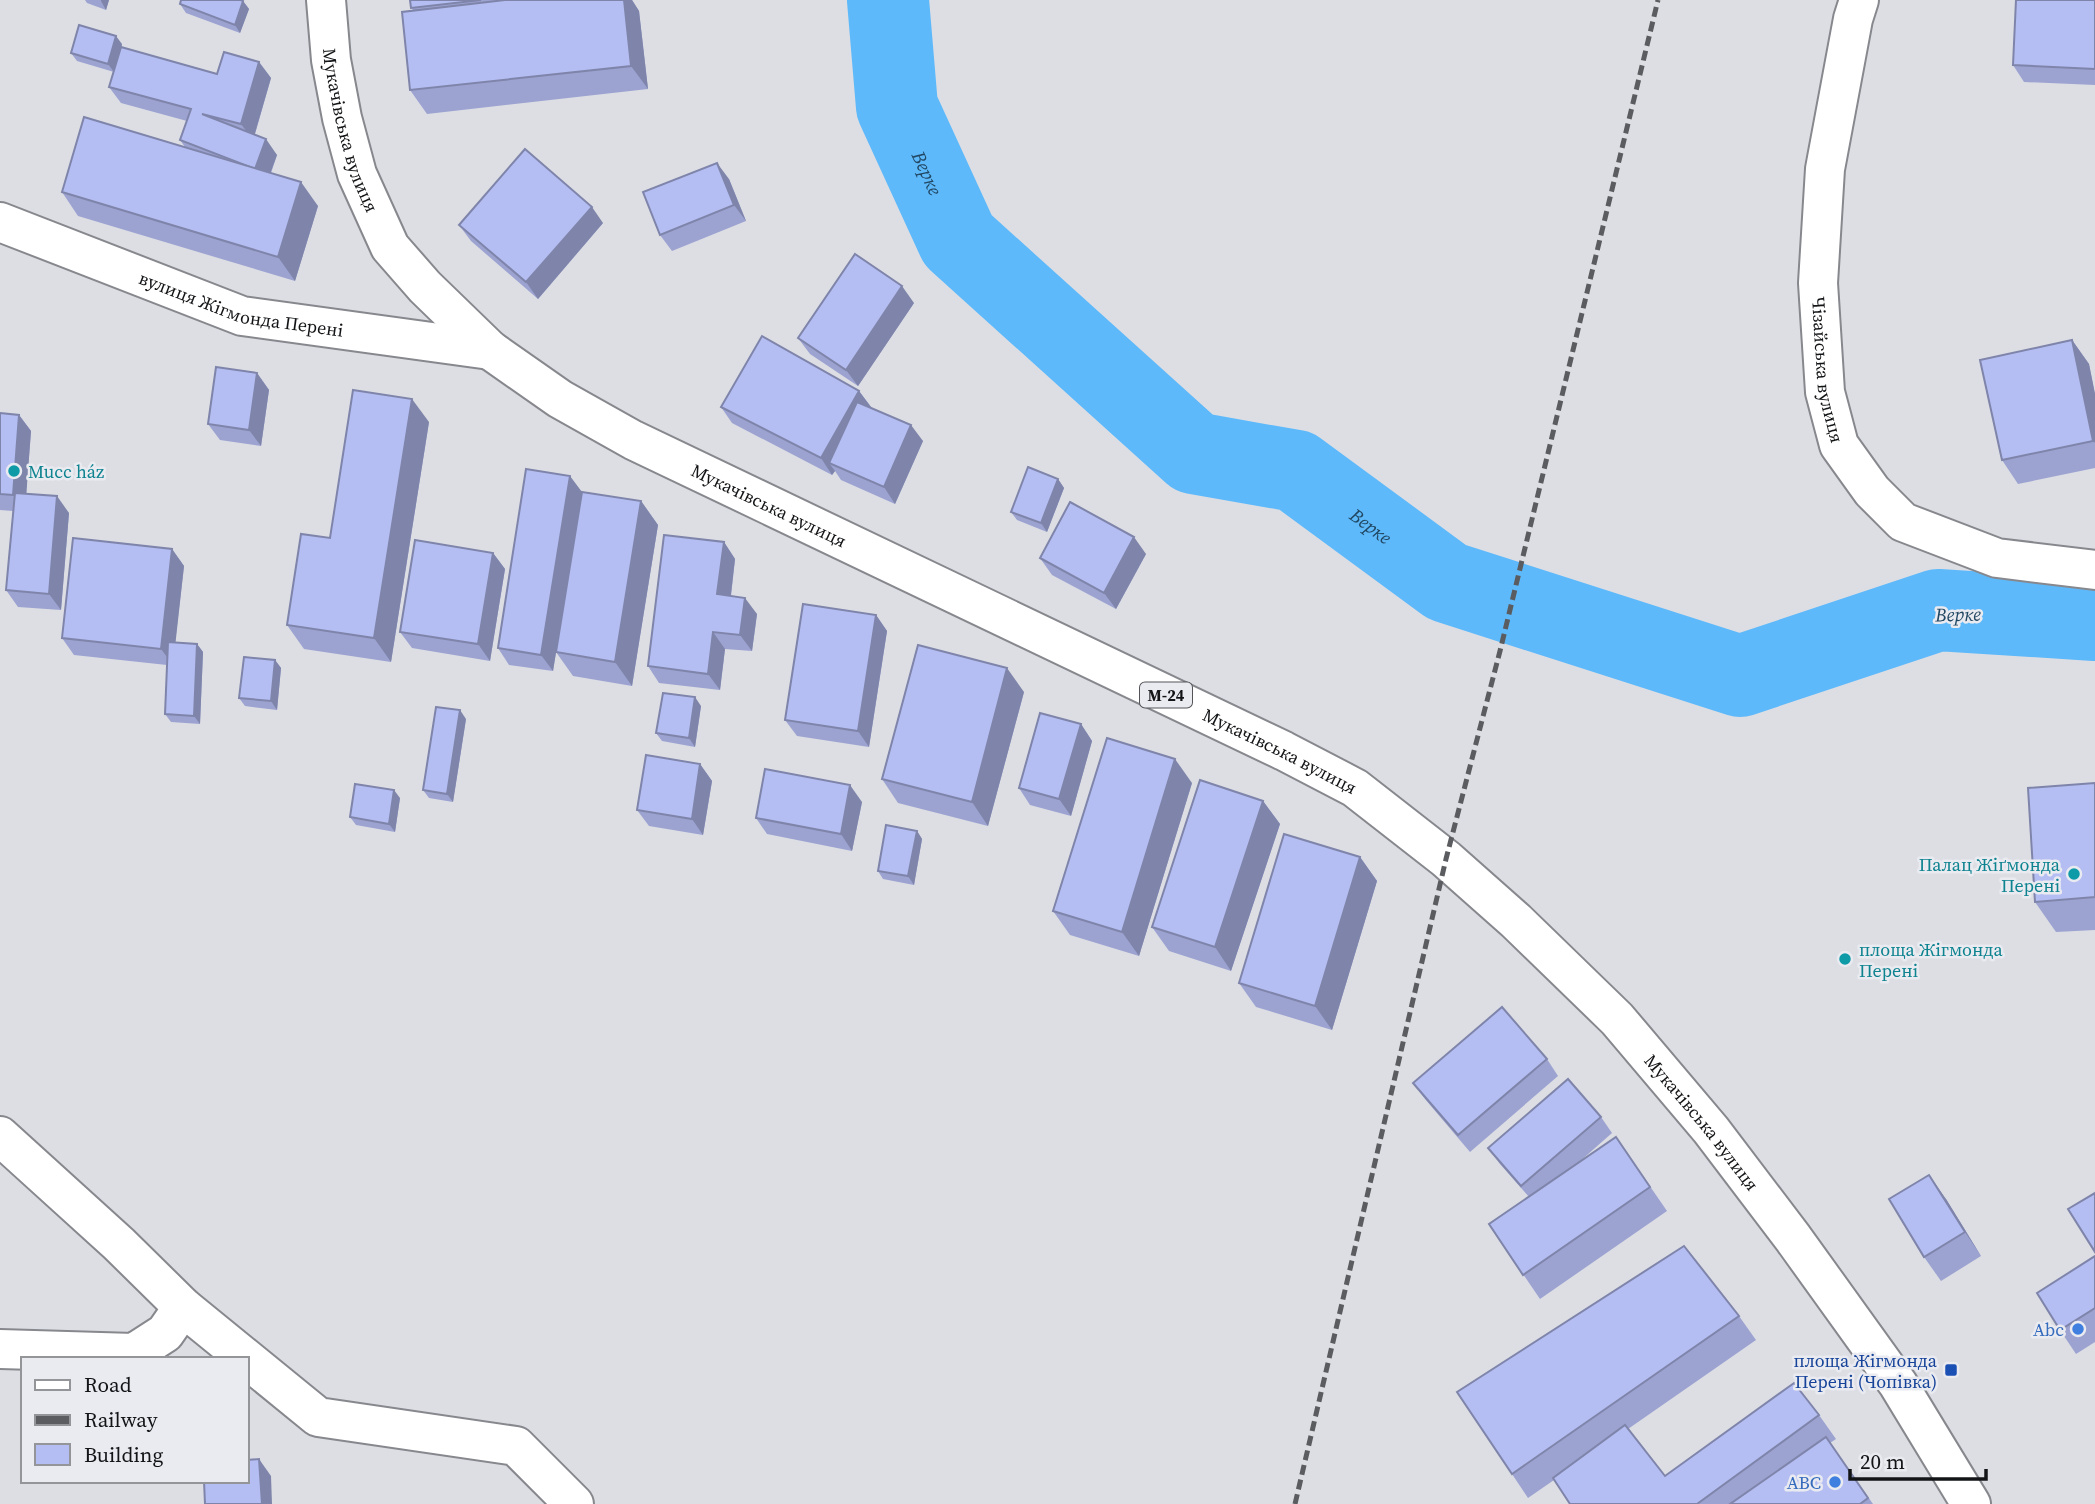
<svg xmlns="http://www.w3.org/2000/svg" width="2095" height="1504" viewBox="0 0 2095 1504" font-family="'Source Serif 4',serif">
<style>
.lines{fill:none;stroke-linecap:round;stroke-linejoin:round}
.river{stroke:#5eb9fa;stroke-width:82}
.minor-casing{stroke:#87888e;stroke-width:42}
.highway-casing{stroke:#87888e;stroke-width:42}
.minor{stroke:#fff;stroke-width:38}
.highway{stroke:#fff;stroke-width:38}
.rail{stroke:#5b5c5f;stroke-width:5;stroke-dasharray:10 5;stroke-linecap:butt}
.wall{fill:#9ca3d1}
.shaded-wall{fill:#7f85aa}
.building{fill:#b5bef3;stroke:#7f85aa;stroke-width:2}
.culture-dot{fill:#0f9aa8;stroke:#eaebf1;stroke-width:2.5}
.shop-dot{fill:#3f7fe0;stroke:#eaebf1;stroke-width:2.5}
.transit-dot{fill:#1a4fb4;stroke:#eaebf1;stroke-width:2.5}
.labels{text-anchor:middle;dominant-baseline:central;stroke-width:5;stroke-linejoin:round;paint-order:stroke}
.shield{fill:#eaebf1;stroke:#545458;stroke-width:2}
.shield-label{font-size:16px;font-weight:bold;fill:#131416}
.street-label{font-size:18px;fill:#131416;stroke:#eaebf1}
.culture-label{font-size:18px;fill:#0d838f;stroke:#eaebf1;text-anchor:start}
.shop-label{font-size:18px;fill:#366cbe;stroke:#eaebf1;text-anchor:end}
.transit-label{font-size:18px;fill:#164399;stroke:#eaebf1;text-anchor:end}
.water-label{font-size:19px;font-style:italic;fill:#214762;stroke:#eaebf1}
</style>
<rect width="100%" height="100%" fill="#dddee4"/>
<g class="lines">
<!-- river -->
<path class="river" id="s1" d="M888 0 897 107 958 240 1194 453 1296 471 1447 582 1740 676 1938 610 2095 620"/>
<!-- minor casing -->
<g class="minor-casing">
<g id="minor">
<path id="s2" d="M1859 0 1853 19 1825 169 1818 283 1825 392 1839 445 1872 491 1903 522 1997 558 2095 570"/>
<path id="s3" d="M0 222 242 316 490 350"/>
<path d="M0 1136 119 1244 183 1307 318 1417 516 1446 574 1504"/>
<path d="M0 1349 134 1353 165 1333 183 1307"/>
</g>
</g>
<!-- highway casing -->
<g class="highway-casing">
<g id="highway">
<path id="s4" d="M326 0 331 60 342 118 357 174 390 247 425 287 490 350 560 399 633 440 1284 751 1355 788 1446 859 1516 921 1617 1019 1711 1130 1793 1238 1898 1384 1971 1504"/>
</g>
</g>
<!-- minor -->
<use href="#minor" class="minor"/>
<!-- highway -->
<use href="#highway" class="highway"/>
<!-- rail -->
<path class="rail" d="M1295 1504 1446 859 1500 651 1658 0"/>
</g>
<!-- wall -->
<g class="wall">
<path d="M85 0H109L106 10 87 3Z"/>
<path d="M410 0H632L639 11 648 89 427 114 410 90 413 10 411 8Z"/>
<path d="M2095 0V85L2024 82 2013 65Z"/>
<path d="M243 1 249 9 240 33 186 13 180 4Z"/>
<path d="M122 44V47L217 74 259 62 271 78 255 134 277 155 271 173 318 206 295 281 78 216 62 192 185 147 180 140 187 121 121 103 109 87 114 72 77 61 71 53Z"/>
<path d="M729 179 746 221 672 251 660 235Z"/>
<path d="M603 223 538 299 471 241 459 225Z"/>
<path d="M914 303 858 386 810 354 798 338Z"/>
<path d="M2072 340 2089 364 2095 394V468L2018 484 2002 460Z"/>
<path d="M257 373 269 390 261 446 220 440 208 424Z"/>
<path d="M859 391 871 407 923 441 895 504 841 480 835 471 832 475 732 423 721 407Z"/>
<path d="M0 413 19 415 31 431 26 494 69 513 61 610 18 607 6 590 13 511 0 510Z"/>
<path d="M429 422 391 662 304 649 287 625 330 538Z"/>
<path d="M1058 479 1064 488 1047 532 1017 520 1011 512Z"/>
<path d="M582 492 553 671 509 665 498 648Z"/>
<path d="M641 501 658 525 632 686 573 676 556 652Z"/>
<path d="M724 542 735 559 731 596 757 614 752 651 725 649 720 690 659 683 648 666Z"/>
<path d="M172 549 184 566 175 643 197 644 203 652 200 724 171 722 165 714 167 665 74 655 62 638Z"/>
<path d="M493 553 505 569 490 661 412 648 400 632Z"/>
<path d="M1146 554 1116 609 1052 575 1040 558Z"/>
<path d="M876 615 887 631 869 747 797 736 785 720Z"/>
<path d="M275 660 281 668 277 710 245 706 239 698Z"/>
<path d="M1024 692 988 826 898 803 882 779Z"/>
<path d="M701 706 695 747 662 741 656 733Z"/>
<path d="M466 719 453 802 429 798 423 790Z"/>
<path d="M1081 724 1092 741 1071 816 1030 805 1019 788Z"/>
<path d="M700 764 712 781 703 835 649 826 637 810Z"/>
<path d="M1192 783 1139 956 1070 935 1053 911Z"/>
<path d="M2095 783V930L2056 932 2035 902Z"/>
<path d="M400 798 395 832 356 825 350 817Z"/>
<path d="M1263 801 1280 824 1231 971 1169 951 1152 927Z"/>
<path d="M862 802 852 851 767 834 756 818Z"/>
<path d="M917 831 922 839 914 885 883 879 878 871Z"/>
<path d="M1360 857 1377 881 1332 1030 1256 1007 1239 983Z"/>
<path d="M1547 1059 1558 1076 1470 1152 1425 1099 1413 1083Z"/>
<path d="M1601 1117 1612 1133 1578 1163 1616 1137 1667 1211 1540 1299 1489 1224 1529 1197 1500 1164 1488 1148Z"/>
<path d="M1946 1199 1981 1256 1941 1281 1924 1257Z"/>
<path d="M2095 1256V1342L2076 1354 2060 1330Z"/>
<path d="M1739 1316 1756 1340 1628 1429 1665 1476 1819 1415 1836 1439 1830 1443 1873 1504H1570L1554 1480 1528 1498 1512 1474Z"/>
</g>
<!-- shaded-wall -->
<g class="shaded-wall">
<path d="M101 0H109L106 10 101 1Z"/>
<path d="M624 0H632L639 11 648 89 631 66Z"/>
<path d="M243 1 249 9 240 33 235 25Z"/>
<path d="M116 36 122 44 114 72 108 64Z"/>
<path d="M259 62 271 78 253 140 241 124Z"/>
<path d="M266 139 277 155 266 185 255 169Z"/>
<path d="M717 163 729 179 746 221 734 205Z"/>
<path d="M301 182 318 206 295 281 278 257Z"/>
<path d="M592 207 603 223 538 299 526 282Z"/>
<path d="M902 286 914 303 858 386 846 370Z"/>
<path d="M2072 340 2089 364 2095 394V443L2093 441Z"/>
<path d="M257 373 269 390 261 446 249 430Z"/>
<path d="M859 391 871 407 829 463 835 471 832 475 821 458Z"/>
<path d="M412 399 429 422 391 662 374 638Z"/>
<path d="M19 415 31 431 25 512 13 495Z"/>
<path d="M911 425 923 441 895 504 884 487Z"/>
<path d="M570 476 582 492 553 671 541 655Z"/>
<path d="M1058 479 1064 488 1047 532 1041 523Z"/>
<path d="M57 496 69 513 61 610 49 594Z"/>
<path d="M641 501 658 525 632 686 615 662Z"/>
<path d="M1134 537 1146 554 1116 609 1104 593Z"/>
<path d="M724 542 735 559 729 611 717 594Z"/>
<path d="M172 549 184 566 173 665 161 649Z"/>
<path d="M493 553 505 569 490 661 478 644Z"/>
<path d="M745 598 757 614 752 651 740 635Z"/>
<path d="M876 615 887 631 869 747 858 731Z"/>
<path d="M713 632 725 649 720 690 708 674Z"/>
<path d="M197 644 203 652 200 724 194 716Z"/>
<path d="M275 660 281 668 277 710 271 701Z"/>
<path d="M1007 668 1024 692 988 826 972 802Z"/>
<path d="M695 697 701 706 695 747 689 738Z"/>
<path d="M460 710 466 719 453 802 447 794Z"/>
<path d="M1081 724 1092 741 1071 816 1059 799Z"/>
<path d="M1175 759 1192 783 1139 956 1122 932Z"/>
<path d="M700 764 712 781 703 835 692 819Z"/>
<path d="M850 785 862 802 852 851 841 834Z"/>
<path d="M394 790 400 798 395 832 389 824Z"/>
<path d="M1263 801 1280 824 1231 971 1215 947Z"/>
<path d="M917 831 922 839 914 885 908 876Z"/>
<path d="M1360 857 1377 881 1332 1030 1315 1006Z"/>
<path d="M1929 1175 1946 1199 1981 1256 1965 1232Z"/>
<path d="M259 1459 271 1476 272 1504H262Z"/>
</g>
<!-- building -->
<g class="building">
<path d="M181 0H241L243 1 235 25 180 4Z"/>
<path d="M410 0H481L411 8Z"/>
<path d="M505 0H624L631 66 410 90 402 12Z"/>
<path d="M2016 0H2095V69L2013 65Z"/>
<path d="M79 25 116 36 108 64 71 53Z"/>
<path d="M121 47 217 74 224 52 259 62 241 124 202 114 266 139 255 169 180 140 191 109 109 87Z"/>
<path d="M84 117 301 182 278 257 62 192Z"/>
<path d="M525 149 592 207 526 282 459 225Z"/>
<path d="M717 163 734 205 660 235 643 192Z"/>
<path d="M855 254 902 286 846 370 798 338Z"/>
<path d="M762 336 859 391 821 458 721 407Z"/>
<path d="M2072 340 2093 441 2002 460 1980 360Z"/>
<path d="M216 367 257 373 249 430 208 424Z"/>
<path d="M353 390 412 399 374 638 287 625 301 534 330 538Z"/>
<path d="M857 402 911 425 884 487 829 463Z"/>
<path d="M0 413 19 415 13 495 0 494Z"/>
<path d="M1028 467 1058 479 1041 523 1011 512Z"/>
<path d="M526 469 570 476 541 655 498 648Z"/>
<path d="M582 492 641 501 615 662 556 652Z"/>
<path d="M15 493 57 496 49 594 6 590Z"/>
<path d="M1070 502 1134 537 1104 593 1040 558Z"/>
<path d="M664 535 724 542 717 594 745 598 740 635 713 632 708 674 648 666Z"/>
<path d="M73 538 172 549 161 649 62 638Z"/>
<path d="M415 540 493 553 478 644 400 632Z"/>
<path d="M803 604 876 615 858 731 785 720Z"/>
<path d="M168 642 197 644 194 716 165 714Z"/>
<path d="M918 645 1007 668 972 802 882 779Z"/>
<path d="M244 657 275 660 271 701 239 698Z"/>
<path d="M663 693 695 697 689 738 656 733Z"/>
<path d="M436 707 460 710 447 794 423 790Z"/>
<path d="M1040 713 1081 724 1059 799 1019 788Z"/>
<path d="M1107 738 1175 759 1122 932 1053 911Z"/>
<path d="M646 755 700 764 692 819 637 810Z"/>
<path d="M765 769 850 785 841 834 756 818Z"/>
<path d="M1200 780 1263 801 1215 947 1152 927Z"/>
<path d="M2095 783V897L2035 902 2028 788Z"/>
<path d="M355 784 394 790 389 824 350 817Z"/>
<path d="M886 825 917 831 908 876 878 871Z"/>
<path d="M1284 834 1360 857 1315 1006 1239 983Z"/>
<path d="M1502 1007 1547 1059 1458 1135 1413 1083Z"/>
<path d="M1568 1079 1601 1117 1521 1186 1488 1148Z"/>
<path d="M1616 1137 1650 1187 1523 1275 1489 1224Z"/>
<path d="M1929 1175 1965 1232 1924 1257 1889 1199Z"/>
<path d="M2095 1193V1252L2068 1209Z"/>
<path d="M1684 1246 1739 1316 1512 1474 1457 1392Z"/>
<path d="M2095 1256V1308L2060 1330 2037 1293Z"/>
<path d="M1794 1383 1819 1415 1697 1504H1570L1553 1478 1625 1425 1665 1476Z"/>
<path d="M1826 1437 1868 1498 1860 1504H1730Z"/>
<path d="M259 1459 262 1504H205L204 1481H247V1460Z"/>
</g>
<!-- markers -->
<g class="culture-dot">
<circle cx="14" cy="471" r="7"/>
<circle cx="2074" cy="874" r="7"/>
<circle cx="1845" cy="959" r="7"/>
</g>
<g class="shop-dot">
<circle cx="2078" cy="1329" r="7"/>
<circle cx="1835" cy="1482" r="7"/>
</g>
<rect class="transit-dot" x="1944" y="1363" width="14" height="14" rx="3.5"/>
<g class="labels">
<!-- shield labels -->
<rect class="shield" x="1140" y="682.5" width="52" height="25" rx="5"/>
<g class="shield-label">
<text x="1166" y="695">М-24</text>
</g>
<!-- street labels -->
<g class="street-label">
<text stroke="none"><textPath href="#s4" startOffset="133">Мукачівська вулиця</textPath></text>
<text stroke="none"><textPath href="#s3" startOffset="256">вулиця Жігмонда Перені</textPath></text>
<text stroke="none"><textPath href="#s2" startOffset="374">Чізайська вулиця</textPath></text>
<text stroke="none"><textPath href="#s4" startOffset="721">Мукачівська вулиця</textPath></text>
<text stroke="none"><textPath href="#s4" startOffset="1288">Мукачівська вулиця</textPath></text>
<text stroke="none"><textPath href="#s4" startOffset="1855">Мукачівська вулиця</textPath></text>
</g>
<!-- culture labels -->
<g class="culture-label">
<text x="28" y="471">Mucc ház</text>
<text x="2060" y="864" text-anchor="end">Палац Жіґмонда<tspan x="2060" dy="21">Перені</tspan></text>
<text x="1859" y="949">площа Жігмонда<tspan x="1859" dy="21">Перені</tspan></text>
</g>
<!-- shop labels -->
<g class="shop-label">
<text x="2064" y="1329">Abc</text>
<text x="1821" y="1482">ABC</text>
</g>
<!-- transit labels -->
<g class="transit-label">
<text x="1937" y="1360">площа Жігмонда<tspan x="1937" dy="21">Перені (Чопівка)</tspan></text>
</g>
<!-- water labels -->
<g class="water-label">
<text stroke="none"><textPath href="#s1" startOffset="180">Верке</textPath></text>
<text stroke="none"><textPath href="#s1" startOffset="768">Верке</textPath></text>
<text transform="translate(1958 614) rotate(-1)">Верке</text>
</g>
</g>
<!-- legend -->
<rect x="21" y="1357" width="228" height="126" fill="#eaebf1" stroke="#949599" stroke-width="2"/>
<rect x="35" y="1380" width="35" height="10" fill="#ffffff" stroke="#949599" stroke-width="2"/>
<text x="84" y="1392" font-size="21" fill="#131416">Road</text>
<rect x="35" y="1415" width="35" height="10" fill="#5b5c5f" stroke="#949599" stroke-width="2"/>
<text x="84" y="1427" font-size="21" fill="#131416">Railway</text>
<rect x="35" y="1444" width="35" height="21" fill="#b5bef3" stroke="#949599" stroke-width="2"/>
<text x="84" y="1462" font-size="21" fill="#131416">Building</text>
<!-- scale -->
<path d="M1850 1469v10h136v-10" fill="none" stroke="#131416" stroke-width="3.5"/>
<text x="1860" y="1469" font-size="21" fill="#131416" stroke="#eaebf1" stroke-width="5" paint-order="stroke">20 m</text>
</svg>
